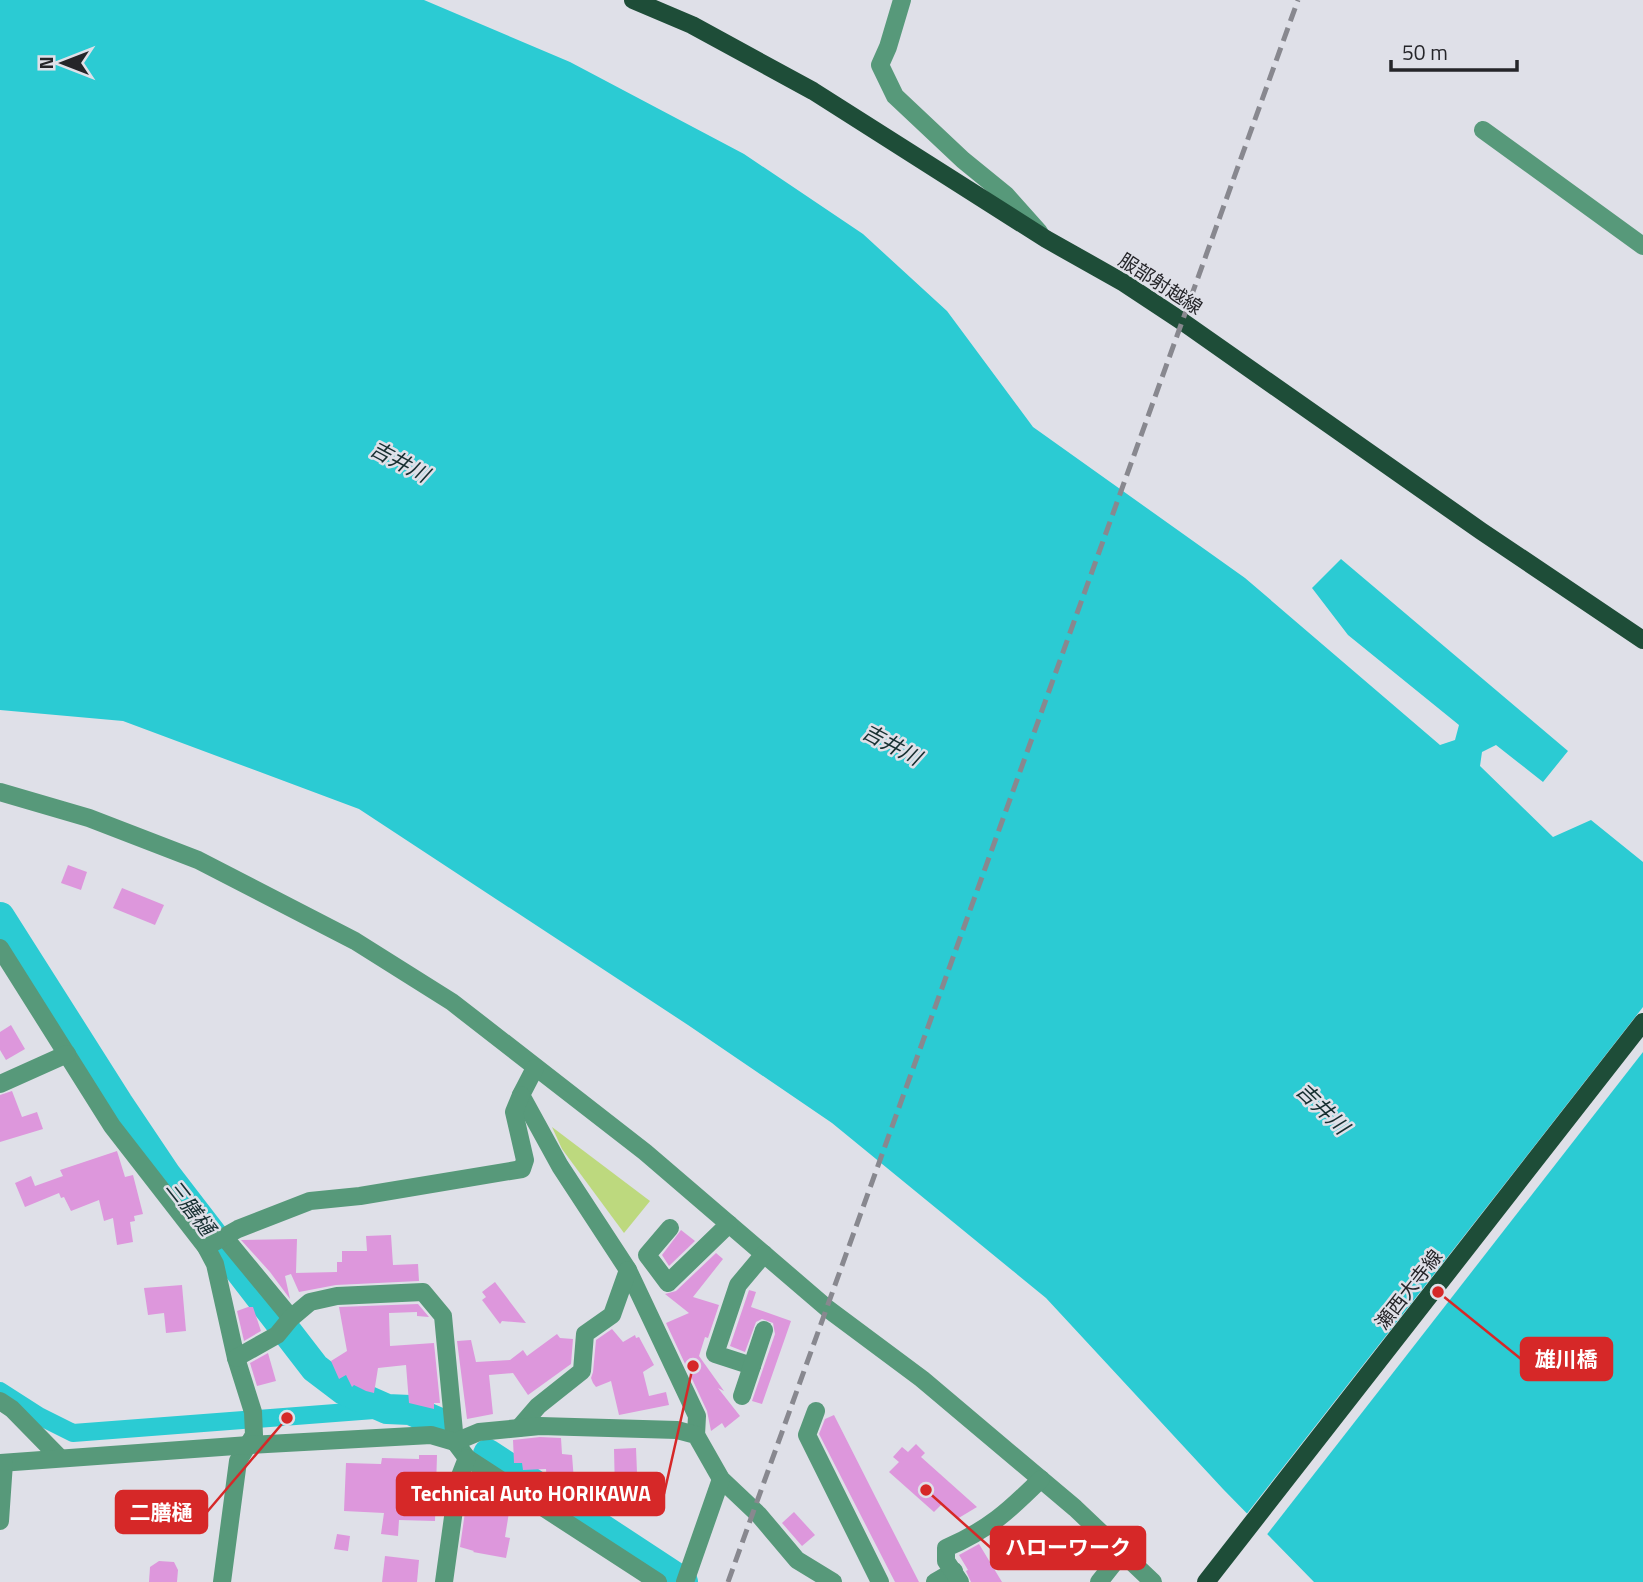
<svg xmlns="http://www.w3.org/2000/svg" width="1643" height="1582" viewBox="0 0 1643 1582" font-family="'Titillium Web','Noto Sans JP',sans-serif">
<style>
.green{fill:#bdd97e}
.water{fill:#2bcbd3}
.pier{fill:#dfe0e8}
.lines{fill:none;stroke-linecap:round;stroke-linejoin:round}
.canal{stroke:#2bcbd3;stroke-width:18}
.river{stroke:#2bcbd3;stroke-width:30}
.building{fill:#dd97dc}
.minor{stroke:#57997a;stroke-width:18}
.major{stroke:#1e4d38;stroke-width:18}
.rail{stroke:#88888f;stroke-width:5;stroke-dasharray:14 7;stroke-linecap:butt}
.labels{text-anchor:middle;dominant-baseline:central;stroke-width:5;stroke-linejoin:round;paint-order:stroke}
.street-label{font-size:19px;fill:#252529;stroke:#dfe0e8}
.water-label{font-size:21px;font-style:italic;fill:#162e30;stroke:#dfe0e8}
.leader{fill:none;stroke:#d62828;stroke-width:2.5}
.callout-dot{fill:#d62828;stroke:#dfe0e8;stroke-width:2.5}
.callout{fill:#d62828;stroke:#d62828;stroke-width:2.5}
.callout-label{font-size:21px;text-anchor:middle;font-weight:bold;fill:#fff}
</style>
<rect width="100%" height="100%" fill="#dfe0e8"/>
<!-- green -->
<path class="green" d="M552 1127 650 1201 624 1233 562 1149Z"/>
<!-- water -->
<path class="water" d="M0 0H424L570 62 744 154 863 234 947 311 1033 427 1245 578 1440 745 1455 740 1459 725 1348 635 1312 588 1341 559 1568 751 1543 782 1496 745 1482 752 1480 766 1553 837 1591 820 1643 862V1582H1314L1223 1489 1046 1298 832 1123 688 1025 359 809 123 721 0 710Z"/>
<!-- pier -->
<path class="pier" d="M1643 1007V1052L1265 1537 1245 1516Z"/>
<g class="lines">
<!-- canal -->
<path class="canal" d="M0 1391 39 1416 73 1433 387 1409"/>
<!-- river -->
<g class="river">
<path d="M0 917 118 1103 167 1176 315 1368 344 1390 387 1409 410 1410 445 1425"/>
<path d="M488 1454 683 1582"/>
</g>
</g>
<!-- building -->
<g class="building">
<path d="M68 865 87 872 81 890 61 883Z"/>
<path d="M122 888 164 905 155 925 113 908Z"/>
<path d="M11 1025 25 1049 6 1060 0 1050V1032Z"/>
<path d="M12 1091 22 1117 37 1112 43 1129 0 1142V1095Z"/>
<path d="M117 1151 125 1177 133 1175 143 1214 134 1216 135 1221 130 1222 133 1242 117 1245 113 1218 104 1221 99 1200 71 1211 64 1197 61 1198 59 1193 25 1207 15 1183 31 1176 35 1186 63 1176 60 1170Z"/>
<path d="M681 1230 695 1241 669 1266 662 1255Z"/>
<path d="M391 1235 393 1265 418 1264 419 1281 336 1285 299 1292 291 1274 285 1276 290 1299 270 1272 241 1240 297 1239 296 1273H294L337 1272V1262H342V1251H367L366 1236Z"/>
<path d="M716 1253 723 1259 693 1297 719 1305 708 1338 705 1337 699 1356 724 1391 718 1388 740 1416 725 1428 722 1423 711 1431 707 1411 666 1323 689 1313 665 1294 676 1291Z"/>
<path d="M495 1282 526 1323 502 1321 500 1324 482 1300 486 1297 482 1292Z"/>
<path d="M182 1285 186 1331 166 1333 164 1313 148 1315 144 1288Z"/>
<path d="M749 1290 756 1292 751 1307 791 1321 762 1404 752 1401 775 1334 773 1323 762 1319 756 1322 745 1352 730 1346Z"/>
<path d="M418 1304 429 1317 417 1316V1312L389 1313 390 1346 434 1343 440 1403H434V1409L409 1403 406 1365 378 1368 374 1393 366 1391 354 1385 352 1387 346 1375 339 1379 331 1361 347 1351 339 1307Z"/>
<path d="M248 1307H253L261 1331 244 1341 237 1311Z"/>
<path d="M612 1329 623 1342 635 1335 636 1338 639 1337 654 1365 643 1372 649 1396 666 1392 669 1405 619 1415 611 1381 596 1387 593 1383 591 1378 593 1372 596 1340Z"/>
<path d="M557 1334 560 1338 573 1339 571 1364 528 1395 513 1373 489 1375 493 1414 467 1419 457 1341 471 1340 476 1362 510 1360 523 1350 527 1356Z"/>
<path d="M268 1353 276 1381 257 1386 250 1363Z"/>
<path d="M834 1415 876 1498 919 1582H895L819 1434 825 1419Z"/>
<path d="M540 1437 561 1438 562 1454 572 1455 574 1481 566 1494 554 1484H547L546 1469 523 1470 522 1463H514L513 1440Z"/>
<path d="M916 1444 925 1453 921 1457 977 1507 957 1519 942 1504 934 1512 889 1472 899 1462 893 1457 902 1447 908 1452Z"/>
<path d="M636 1448 637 1473H634V1480L629 1481V1492L615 1493 614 1449Z"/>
<path d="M419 1455H437L435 1521 399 1520 398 1536 381 1534 384 1513 344 1511 346 1463 381 1464 382 1458 419 1459Z"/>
<path d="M472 1475 490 1487 486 1494 511 1500 505 1537 510 1538 506 1558 473 1552 474 1551 460 1547 469 1484Z"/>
<path d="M794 1512 815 1535 802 1546 782 1523Z"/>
<path d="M337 1534 350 1536 348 1551 334 1549Z"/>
<path d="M979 1544 1002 1582H971L966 1571 968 1570 959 1555Z"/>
<path d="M385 1556 419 1560 417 1582H382Z"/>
<path d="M159 1561 174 1562 178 1570 177 1582H149L150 1567Z"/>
</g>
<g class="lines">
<!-- minor -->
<g class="minor">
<path d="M902 0 888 47 880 65 895 96 963 160 1006 195 1039 232"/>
<path d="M1483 130 1643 246"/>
<path d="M0 792 89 818 198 860 355 941 452 1002 645 1152 828 1309 922 1379 1075 1508 1153 1582"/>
<path d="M0 948 112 1126 206 1247 215 1264 236 1358 253 1412 254 1435 238 1461 222 1582"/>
<path d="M535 1068 521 1095 560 1166 628 1270 697 1416 696 1435"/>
<path d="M0 1084 67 1054"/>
<path d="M670 1228 647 1255 668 1283 729 1224"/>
<path d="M225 1238 291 1318"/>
<path d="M206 1247 238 1229 310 1201 360 1196 522 1169 525 1160 514 1112 521 1095"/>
<path d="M236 1358 277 1335 291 1318 310 1302 337 1296 423 1292 443 1316 455 1442 467 1458 658 1582"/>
<path d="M752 1366 715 1354 738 1285 764 1254"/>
<path d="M742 1396 764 1330"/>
<path d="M0 1401 12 1409 60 1458"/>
<path d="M816 1411 807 1435 880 1582"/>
<path d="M519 1428 538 1406 582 1371 585 1334 612 1315 628 1270"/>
<path d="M0 1463 249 1445 431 1435 455 1442 479 1432 540 1426 677 1430 696 1435 721 1479 759 1515 797 1560 833 1582"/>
<path d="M0 1521 4 1463"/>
<path d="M444 1582 458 1481 467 1458"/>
<path d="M685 1582 721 1479"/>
<path d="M935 1582 954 1571"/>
<path d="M960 1582 946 1561V1548C988 1530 1009 1511 1041 1479"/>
<path d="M1099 1582 1122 1553"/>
</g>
<!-- major -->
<g class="major">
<path d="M633 0 692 25 813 91 1046 239 1124 283 1183 322 1481 531 1643 640"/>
<path d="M1206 1582 1643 1022"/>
</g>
<!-- rail -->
<path class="rail" d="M728 1582 1298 0"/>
</g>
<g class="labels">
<!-- street labels -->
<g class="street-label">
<text transform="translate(1161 283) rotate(33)">服部射越線</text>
<text transform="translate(1408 1289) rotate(-52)">瀬西大寺線</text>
</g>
<!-- water labels -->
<g class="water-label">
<text transform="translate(400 461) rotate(28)">吉井川</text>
<text transform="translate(892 744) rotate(28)">吉井川</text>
<text transform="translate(1323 1108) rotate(44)">吉井川</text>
<text transform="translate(191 1207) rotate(52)">三膳樋</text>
</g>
</g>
<!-- callouts -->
<path class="leader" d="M1438 1292L1521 1359M693 1366L664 1494M287 1418L207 1512M926 1490L991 1548"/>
<g class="callout-dot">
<circle cx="1438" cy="1292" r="7"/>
<circle cx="693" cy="1366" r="7"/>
<circle cx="287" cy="1418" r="7"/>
<circle cx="926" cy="1490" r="7"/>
</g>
<g class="callout">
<rect x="1521" y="1338" width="91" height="42" rx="7"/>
<rect x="397" y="1473" width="267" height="42" rx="7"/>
<rect x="116" y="1491" width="91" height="42" rx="7"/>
<rect x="991" y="1527" width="154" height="42" rx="7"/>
</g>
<g class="callout-label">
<text x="1566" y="1367">雄川橋</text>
<text x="531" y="1501">Technical Auto HORIKAWA</text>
<text x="161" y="1520">二膳樋</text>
<text x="1068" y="1555">ハローワーク</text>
</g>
<!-- north arrow -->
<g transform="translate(63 63) rotate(270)" stroke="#dfe0e8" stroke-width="5" paint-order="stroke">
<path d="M0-5L12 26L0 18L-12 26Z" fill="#252529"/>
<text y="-10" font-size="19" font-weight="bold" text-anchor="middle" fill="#252529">N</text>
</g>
<!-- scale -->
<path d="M1391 60v10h126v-10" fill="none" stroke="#252529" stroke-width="3.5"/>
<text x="1402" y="60" font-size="21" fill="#252529" stroke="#dfe0e8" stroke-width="5" paint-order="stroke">50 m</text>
</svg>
